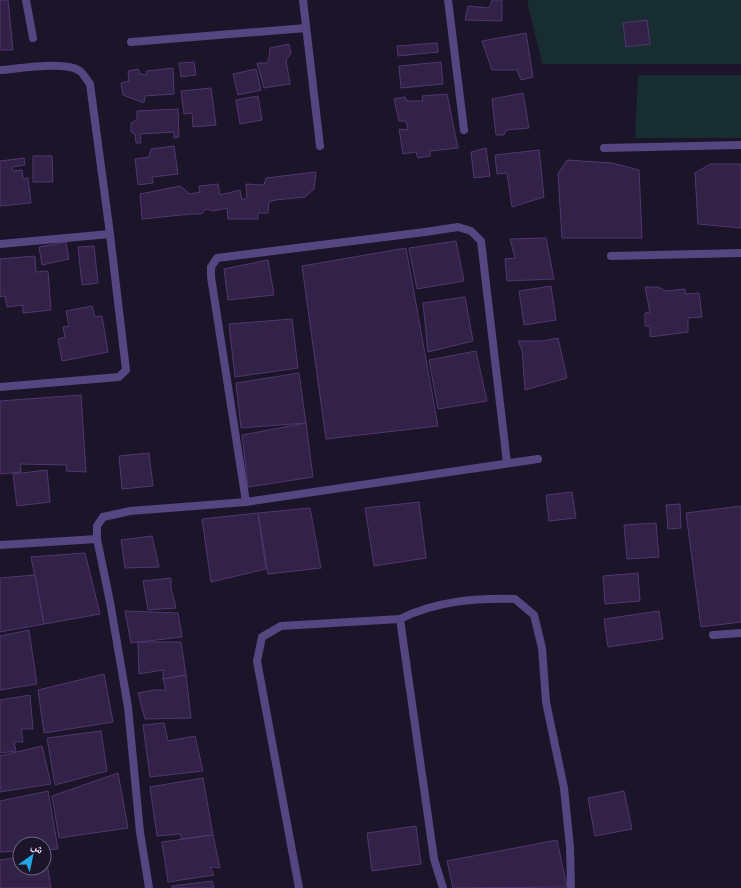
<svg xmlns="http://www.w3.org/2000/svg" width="741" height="888" viewBox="0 0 741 888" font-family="Mulish,'Noto Naskh Arabic',sans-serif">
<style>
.green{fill:#182d31}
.building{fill:#322247;stroke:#4f3770}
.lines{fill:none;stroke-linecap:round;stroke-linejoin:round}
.service{stroke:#554581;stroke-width:8}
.minor{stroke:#554581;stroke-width:8}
</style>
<rect width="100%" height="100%" fill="#1c1428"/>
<!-- green -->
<g class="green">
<path d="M527 0H741V64H542Z"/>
<path d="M638 75H741V138H635Z"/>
</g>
<!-- building -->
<g class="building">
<path d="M0 0H8L13 50H0Z"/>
<path d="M492 0H502V21L465 20 468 6 489 8Z"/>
<path d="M647 20 650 44 626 47 623 23Z"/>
<path d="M526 33 533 77 521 80 517 70H492L482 41Z"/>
<path d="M437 43 438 52 398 56 397 46Z"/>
<path d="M289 44 291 53 286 60 290 84 264 88 257 63H267L269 58 270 48Z"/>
<path d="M194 62 196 75 181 77 179 63Z"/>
<path d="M441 62 443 84 401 88 399 66Z"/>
<path d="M173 68 174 94 145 96 144 103 123 95 121 83 129 81 128 71 138 69 140 74 146 75 147 71Z"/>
<path d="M256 69 261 90 238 95 233 74Z"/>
<path d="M211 88 216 125 193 127 192 113 184 114 181 91Z"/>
<path d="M523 93 529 128 506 130 504 135H496L492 99Z"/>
<path d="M447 94 458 148 430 151V156L418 158 416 152 403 154 399 129 408 130 406 121H399L394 99 405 97 407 101H423L422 96Z"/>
<path d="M258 96 262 120 240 124 236 100Z"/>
<path d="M178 109 179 137 174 138V132L140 134 141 143H136L135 134 131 132V123L137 120V111Z"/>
<path d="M174 146 178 174 152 177 153 183 138 185 135 159 149 157 151 149Z"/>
<path d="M486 148 490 176 474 178 471 152Z"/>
<path d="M539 150 544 197 512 207 507 173 497 174 495 155Z"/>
<path d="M33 156H52L53 182H33Z"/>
<path d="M24 158 25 165 12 167 13 171 22 170 23 179 28 178 31 203 0 206V161Z"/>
<path d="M567 160 612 163 639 170 642 238H562L558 174Z"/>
<path d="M710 164H741V228L698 224 695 173Z"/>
<path d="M316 172 314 189 305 197 275 200 269 202 268 213H258V219H228L227 208 213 211 206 209 201 214H191L142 219 140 194 180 186 190 194 200 192 199 186 218 184 220 195 240 190 242 200 247 198 246 184 264 185 266 178Z"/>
<path d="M546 238 554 279 507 281 505 259 515 258 510 239Z"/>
<path d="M456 241 464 281 417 289 409 248Z"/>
<path d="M66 242 69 259 42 265 39 247Z"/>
<path d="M94 246 98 283 82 285 78 247Z"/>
<path d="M406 248 438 426 326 439 302 266Z"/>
<path d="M35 256 36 272 48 271 51 310 23 313V305L7 307 5 296 0 297V259Z"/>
<path d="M268 260 274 295 228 300 224 269Z"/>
<path d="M551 286 556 320 524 325 519 291Z"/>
<path d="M645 287H658L666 291 685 289V294L699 293 702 317 688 318V332L650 337V326H645V313L650 312Z"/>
<path d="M465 297 473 341 428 352 423 303Z"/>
<path d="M92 306 95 317 102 316 108 352 62 361 58 339 65 337 63 327 69 326 66 311Z"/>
<path d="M292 319 298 368 235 377 229 324Z"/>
<path d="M558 338 567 378 525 390 522 350 518 341H542Z"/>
<path d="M476 351 487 401 438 409 429 360Z"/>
<path d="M299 373 306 423 241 428 236 383Z"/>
<path d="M81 395 86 472 66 471 67 465 20 464 21 472 0 474V401Z"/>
<path d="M306 423 313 477 248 487 242 435Z"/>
<path d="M149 453 153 486 122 489 119 456Z"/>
<path d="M47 470 50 502 17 506 13 474Z"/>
<path d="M572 492 576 518 549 521 546 495Z"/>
<path d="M419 502 426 558 374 566 365 508Z"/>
<path d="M680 504 681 528 668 529 666 505Z"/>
<path d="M741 506V622L701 627 686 513Z"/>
<path d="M310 508 321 568 268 574 258 513Z"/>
<path d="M258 513 266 569 211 582 202 519Z"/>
<path d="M656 523 659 557 627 559 624 525Z"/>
<path d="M152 536 159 567 125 568 121 540Z"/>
<path d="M85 553 100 614 44 624 31 557Z"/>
<path d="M638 573 640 601 605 604 603 576Z"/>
<path d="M35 575 44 624 0 632V578Z"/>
<path d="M171 578V588L176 608 148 610 143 581Z"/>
<path d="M125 611 178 613 182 637 131 643Z"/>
<path d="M659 611 663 639 608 647 604 619Z"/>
<path d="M29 630 37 684 0 690V636Z"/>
<path d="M138 642H181L186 675 163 679V670L139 674Z"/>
<path d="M104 674 113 722 44 733 38 690Z"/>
<path d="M186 675 191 718 145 719 138 693 154 690H166L163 679Z"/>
<path d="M30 695 33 729H21L23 742H14L16 751 0 753V700Z"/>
<path d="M164 723 168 741 195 736 203 771 150 777 143 725Z"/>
<path d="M101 731 107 771 55 785 47 738Z"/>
<path d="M42 746 51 784 0 792V756Z"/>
<path d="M118 773 128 828 59 838 52 796Z"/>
<path d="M203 778 213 835 182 839 180 834 157 836 150 787Z"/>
<path d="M48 791 58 849 44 850V844H20V851L0 852V801Z"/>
<path d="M624 791 632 829 595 836 588 798Z"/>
<path d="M416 826 421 864 372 871 367 833Z"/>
<path d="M213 835 220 868 210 867 214 875 168 882 162 842Z"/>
<path d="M557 840 567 887 453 888 447 861Z"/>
<path d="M20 857V868H44V864L47 863 51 888H0V860Z"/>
<path d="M212 881 214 888H172V886Z"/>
</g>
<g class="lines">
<!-- service -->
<path class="service" d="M713 635 741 633"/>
<!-- minor -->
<g class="minor">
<path d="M26 0 33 38"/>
<path d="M303 0 320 146"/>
<path d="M448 0 464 130"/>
<path d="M131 42 306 28"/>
<path d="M0 70C17 69 68 60 81 72 84 75 87 80 90 84L110 234 126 370 119 377 0 387"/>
<path d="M604 148 741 145"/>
<path d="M0 244 110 234"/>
<path d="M611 256 741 253"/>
<path d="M246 502 211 277V267L217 258 425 232 458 227 471 231 481 241 507 463"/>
<path d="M0 545 97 539"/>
<path d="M400 619 434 859 443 888"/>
<path d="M149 888 140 832 128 707 110 602 97 539V526L103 517 130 511 246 502 538 459"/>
<path d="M299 888 257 661 262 637 281 626 400 619C436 601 475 598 515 599L534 615 542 648 546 702 564 788 570 847 571 888"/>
</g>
</g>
<!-- north arrow -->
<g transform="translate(32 856) rotate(33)"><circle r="19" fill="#1c1428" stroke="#6e657c"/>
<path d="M0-3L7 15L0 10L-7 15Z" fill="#23a5e3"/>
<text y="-6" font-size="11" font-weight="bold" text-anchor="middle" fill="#e8dffb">ش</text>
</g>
</svg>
